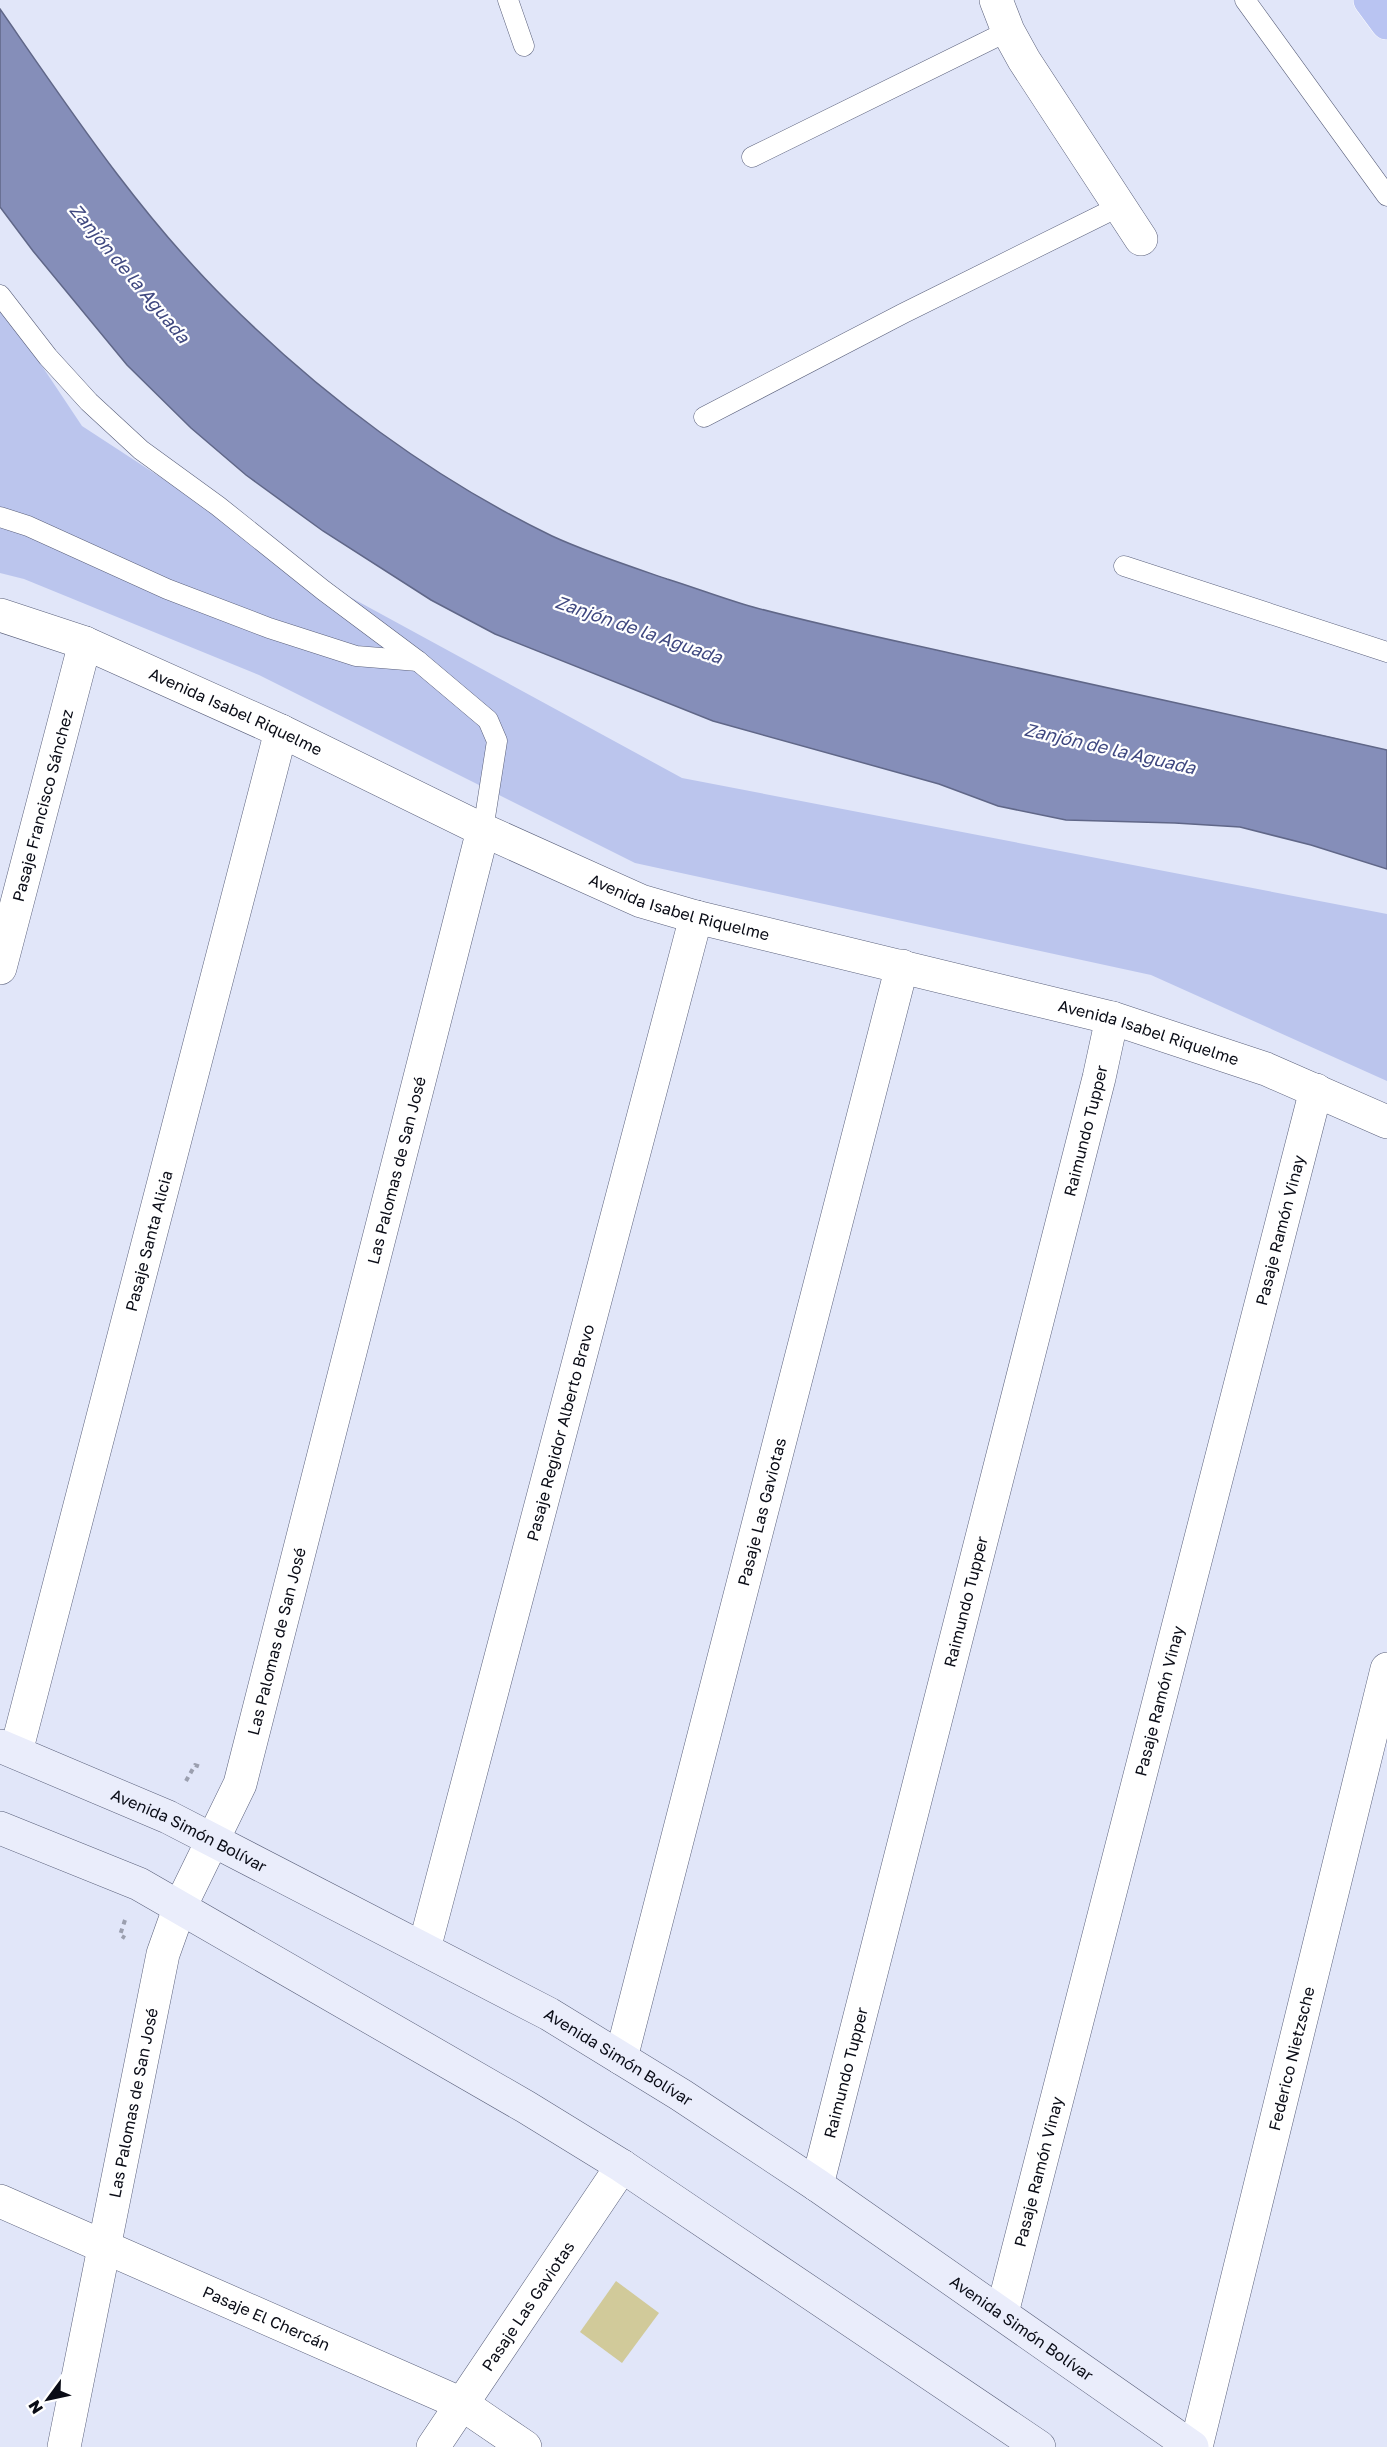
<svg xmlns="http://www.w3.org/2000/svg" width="1387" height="2447" viewBox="0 0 1387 2447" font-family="'Golos Text',sans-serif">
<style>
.green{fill:#bbc5ed}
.water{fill:#858eb9;stroke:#606788;stroke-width:1.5}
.building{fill:#d1ca9a}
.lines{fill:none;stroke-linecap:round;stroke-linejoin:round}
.service-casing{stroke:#5a607b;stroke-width:21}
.minor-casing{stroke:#5a607b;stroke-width:34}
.tertiary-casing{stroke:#5a607b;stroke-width:34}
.secondary-casing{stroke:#5a607b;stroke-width:34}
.motorway-casing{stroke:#fff;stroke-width:34}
.path{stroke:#9b9faf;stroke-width:4;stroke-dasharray:4.5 4.5;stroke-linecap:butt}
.service{stroke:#fff;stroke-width:20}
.minor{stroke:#fff;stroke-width:33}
.tertiary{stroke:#fff;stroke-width:33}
.secondary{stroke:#eaedfb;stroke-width:33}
.motorway{stroke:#b9c4f2;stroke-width:33}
.labels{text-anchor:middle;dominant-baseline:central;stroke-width:4.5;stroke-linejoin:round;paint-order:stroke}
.street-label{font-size:16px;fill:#0a0c16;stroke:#fff}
.water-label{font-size:18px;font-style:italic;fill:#3f4880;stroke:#fff}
</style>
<rect width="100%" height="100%" fill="#e1e6f9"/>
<!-- green -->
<path class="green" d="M0 303 82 426 315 578 682 778 1387 914V1081L1151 975 635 863 259 675 24 579 0 573Z"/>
<!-- water -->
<path class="water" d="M0 9C70 110 139 214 227 301 321 395 432 478 552 536 589 553 629 566 667 579 696 588 724 599 753 607 820 625 887 639 954 654 1098 686 1243 717 1387 750V869L1311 845 1240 827 1175 823 1066 820 998 806 939 784 713 721 495 634 431 600 323 531 246 475 191 428 127 365 33 251 0 207Z"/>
<!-- building -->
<path class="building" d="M616 2281 659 2313 622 2363 580 2332Z"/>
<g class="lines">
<!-- service casing -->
<g class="service-casing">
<g id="service">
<path d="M508 0 524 46"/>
<path d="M1245 0 1387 196"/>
<path d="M752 157 1008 31"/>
<path d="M0 295 48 357 89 402 141 450 218 506 323 590 418 661 488 720 497 741 483 830"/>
<path d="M704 417 904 313 1118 207"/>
<path d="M0 517 28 526 167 589 269 628 356 656 418 661"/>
<path d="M1124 566 1387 652"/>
</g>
</g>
<!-- minor casing -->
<g class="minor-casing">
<g id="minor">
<path d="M996 0 1008 31 1024 60 1141 239"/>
<path id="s1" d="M0 968 85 643"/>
<path id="s2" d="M16 1752 281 731"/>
<path id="s3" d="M424 1949 696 917"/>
<path id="s4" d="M621 2058 902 966"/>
<path id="s5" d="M817 2185 1099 1078 1112 1018"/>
<path id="s6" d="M0 2201 462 2404 525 2447"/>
<path id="s7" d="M1002 2313 1316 1090"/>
<path id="s8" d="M64 2447 163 1954 179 1909 240 1784 483 830"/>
<path id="s9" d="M433 2447 622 2166"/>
<path id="s10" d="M1196 2447 1387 1669"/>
</g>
</g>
<!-- tertiary casing -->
<g class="tertiary-casing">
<g id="tertiary">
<path id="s11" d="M0 615 85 643 281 731 483 830 603 884 641 901 696 917 1112 1018 1266 1069 1387 1122"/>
</g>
</g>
<!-- secondary casing -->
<g class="secondary-casing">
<g id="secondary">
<path id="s12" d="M0 1746 168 1817 549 2014 681 2095 817 2185 1192 2447"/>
<path d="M0 1828 139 1884 526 2107 622 2166 1039 2447"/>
</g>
</g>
<!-- motorway casing -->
<g class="motorway-casing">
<path id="motorway" d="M1370 0 1387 23"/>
</g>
<!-- path -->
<g class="path">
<path d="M186 1781 195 1765 203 1768"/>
<path d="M125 1920 120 1935 125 1938"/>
</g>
<!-- service -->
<use href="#service" class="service"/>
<!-- minor -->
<use href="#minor" class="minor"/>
<!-- tertiary -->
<use href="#tertiary" class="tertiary"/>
<!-- secondary -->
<use href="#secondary" class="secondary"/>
<!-- motorway -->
<use href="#motorway" class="motorway"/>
</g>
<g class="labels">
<!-- street labels -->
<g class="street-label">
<text stroke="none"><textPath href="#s11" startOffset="255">Avenida Isabel Riquelme</textPath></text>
<text stroke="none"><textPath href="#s1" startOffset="168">Pasaje Francisco Sánchez</textPath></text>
<text stroke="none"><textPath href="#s11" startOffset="741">Avenida Isabel Riquelme</textPath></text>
<text stroke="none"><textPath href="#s11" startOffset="1227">Avenida Isabel Riquelme</textPath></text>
<text stroke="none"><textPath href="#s5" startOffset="1088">Raimundo Tupper</textPath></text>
<text stroke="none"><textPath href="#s8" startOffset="1323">Las Palomas de San José</textPath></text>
<text stroke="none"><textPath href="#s7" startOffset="1118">Pasaje Ramón Vinay</textPath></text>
<text stroke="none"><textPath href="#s2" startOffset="528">Pasaje Santa Alicia</textPath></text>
<text stroke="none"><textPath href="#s3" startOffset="534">Pasaje Regidor Alberto Bravo</textPath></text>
<text stroke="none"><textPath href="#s4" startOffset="564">Pasaje Las Gaviotas</textPath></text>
<text stroke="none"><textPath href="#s5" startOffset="602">Raimundo Tupper</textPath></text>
<text stroke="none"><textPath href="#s8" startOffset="837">Las Palomas de San José</textPath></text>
<text stroke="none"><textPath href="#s7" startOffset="632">Pasaje Ramón Vinay</textPath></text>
<text stroke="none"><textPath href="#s12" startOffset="207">Avenida Simón Bolívar</textPath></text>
<text stroke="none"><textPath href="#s12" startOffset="693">Avenida Simón Bolívar</textPath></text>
<text stroke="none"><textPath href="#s10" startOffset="400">Federico Nietzsche</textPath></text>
<text stroke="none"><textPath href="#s5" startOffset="116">Raimundo Tupper</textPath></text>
<text stroke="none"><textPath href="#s8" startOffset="351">Las Palomas de San José</textPath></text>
<text stroke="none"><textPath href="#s7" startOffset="146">Pasaje Ramón Vinay</textPath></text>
<text stroke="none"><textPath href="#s9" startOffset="170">Pasaje Las Gaviotas</textPath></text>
<text stroke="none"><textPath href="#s6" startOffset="291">Pasaje El Chercán</textPath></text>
<text stroke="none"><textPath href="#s12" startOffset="1179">Avenida Simón Bolívar</textPath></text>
</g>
<!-- water labels -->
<g class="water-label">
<text transform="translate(130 273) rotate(50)">Zanjón de la Aguada</text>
<text transform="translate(639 629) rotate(19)">Zanjón de la Aguada</text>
<text transform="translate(1110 748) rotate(13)">Zanjón de la Aguada</text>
</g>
</g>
<!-- north arrow -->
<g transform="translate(48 2399) rotate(237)" stroke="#ffffff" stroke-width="4.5" paint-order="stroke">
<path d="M0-4.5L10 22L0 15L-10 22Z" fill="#0a0c16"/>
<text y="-9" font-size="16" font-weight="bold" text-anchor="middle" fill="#0a0c16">N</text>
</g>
</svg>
